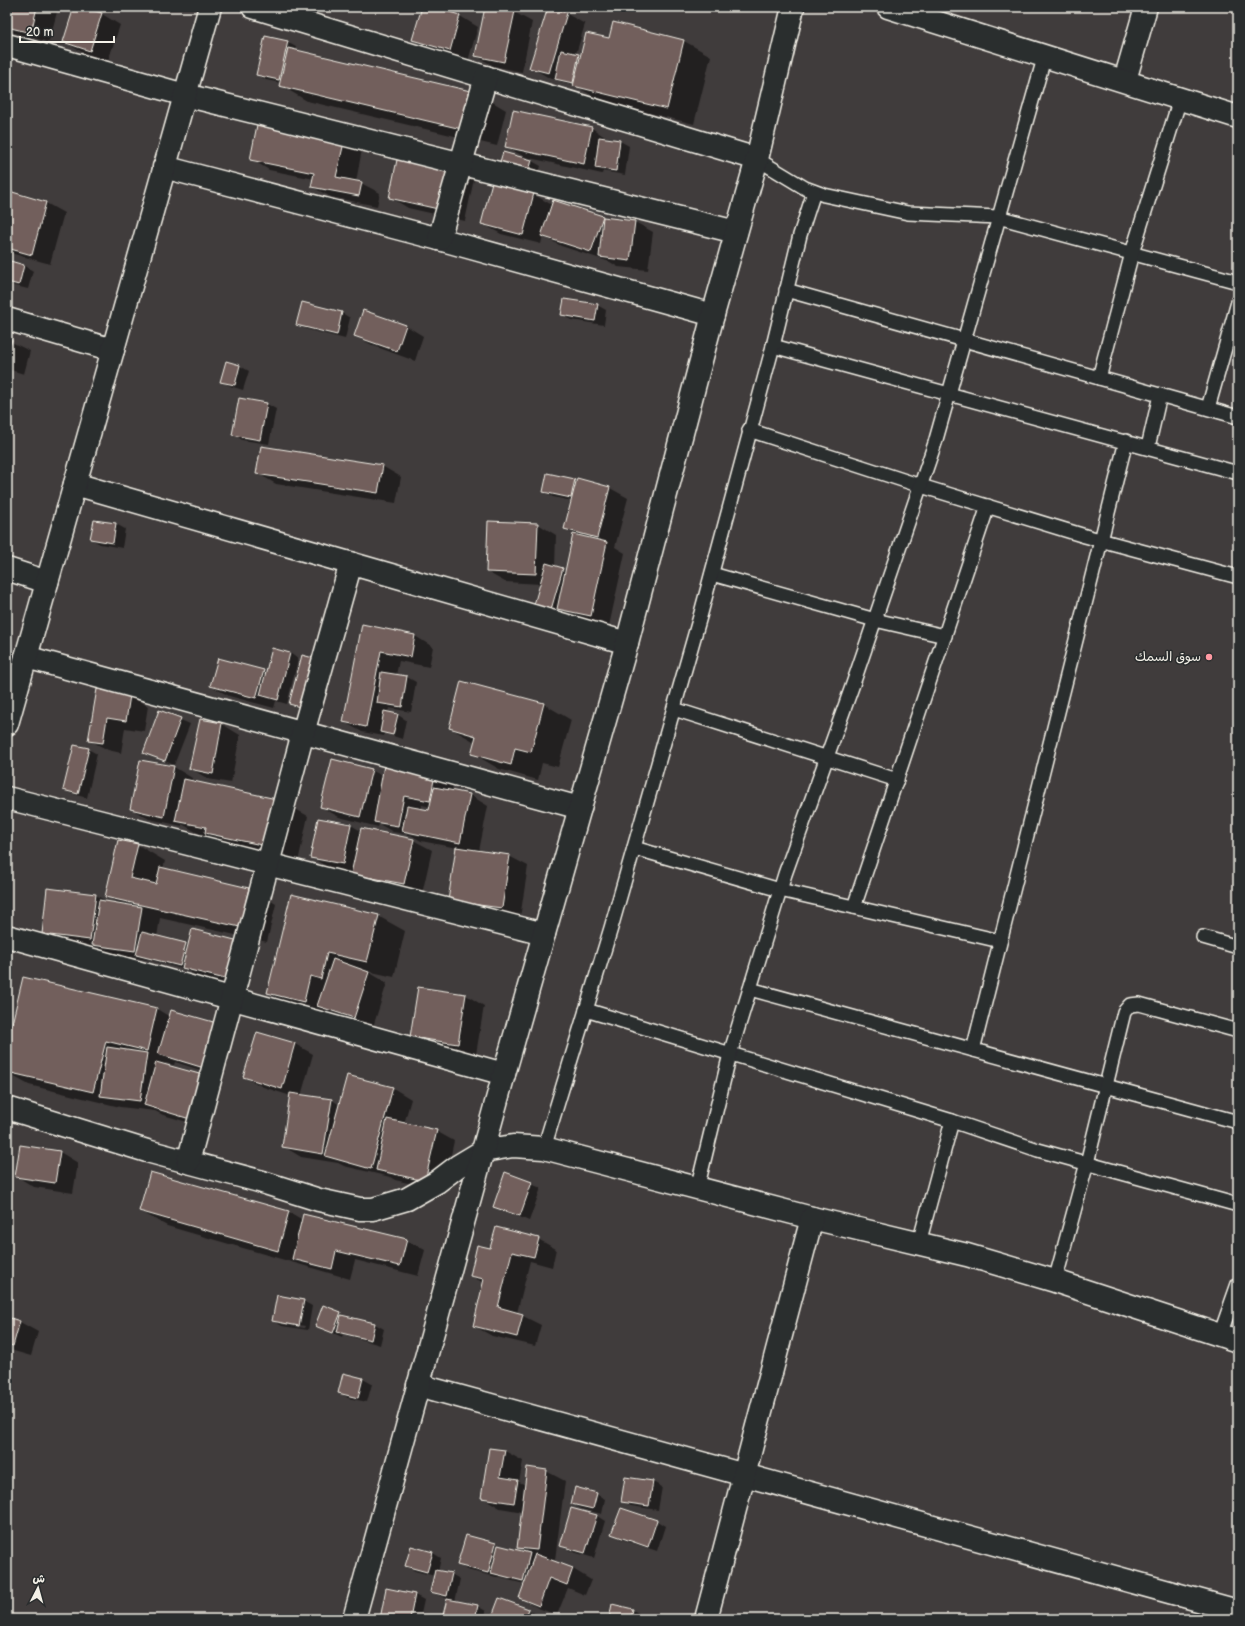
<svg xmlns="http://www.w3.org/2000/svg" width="1245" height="1626" viewBox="0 0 1245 1626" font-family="'Balsamiq Sans','Playpen Sans Arabic',sans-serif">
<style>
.shadow{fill:#0007;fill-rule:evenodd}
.building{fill:#725f5c;stroke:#f4f1e8}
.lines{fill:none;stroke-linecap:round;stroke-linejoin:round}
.lane-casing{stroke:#f4f1e8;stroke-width:16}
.street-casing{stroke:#f4f1e8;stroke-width:25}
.secondary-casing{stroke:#f4f1e8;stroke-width:25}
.lane{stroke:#2a2d2e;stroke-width:13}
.street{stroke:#2a2d2e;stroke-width:22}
.secondary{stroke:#2a2d2e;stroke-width:22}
.poi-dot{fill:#ff9aa2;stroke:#2a2d2e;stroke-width:1.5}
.labels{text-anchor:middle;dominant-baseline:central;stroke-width:3;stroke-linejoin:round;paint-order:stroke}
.poi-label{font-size:13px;fill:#f4f1e8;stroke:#2a2d2e;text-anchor:end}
</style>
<rect width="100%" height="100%" fill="#403c3c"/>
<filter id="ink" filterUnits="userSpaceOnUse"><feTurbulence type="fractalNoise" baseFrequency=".025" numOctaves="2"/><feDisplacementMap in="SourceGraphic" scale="8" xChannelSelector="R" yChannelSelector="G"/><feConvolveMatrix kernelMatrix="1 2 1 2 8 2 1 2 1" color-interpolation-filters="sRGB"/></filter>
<g filter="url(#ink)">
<!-- shadow -->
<g class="shadow">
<path d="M7 7H47L57 12 49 42 7 31Z"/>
<path d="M75 7H114L113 13 90 11 102 14 120 25 108 61 82 52 64 42Z"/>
<path d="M423 7 460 16 478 27 468 61 432 50 413 40Z"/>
<path d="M486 7 514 12 532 22 522 72 494 66 476 56Z"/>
<path d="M549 9 567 14 585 24 576 54 582 56 610 40 614 23 684 41 711 56 694 124 601 101 576 86 549 78 531 67Z"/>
<path d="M287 42 296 47 295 50 479 94 506 110 497 146 307 101 280 85 281 83 266 80 258 75Z"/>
<path d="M259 121 362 149 356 182 361 183 380 193 377 206 331 197 312 187 314 179 269 170 251 159Z"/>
<path d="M592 128 609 140 620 141 629 146 625 175 603 171 602 174 525 157 506 147Z"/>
<path d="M503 153 532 161 541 166 534 190Z"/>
<path d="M456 168 474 179 465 221 408 208 390 197Z"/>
<path d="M10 192 46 203 64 213 50 264 7 252V203Z"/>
<path d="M533 194 552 205 605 218 635 222 653 232 648 270 618 267 610 262 561 246 543 236 541 244 501 234 483 224Z"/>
<path d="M7 261 24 265 33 271 28 289 7 284Z"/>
<path d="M597 305 606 310 604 325 571 320 562 315Z"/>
<path d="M342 313 350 318 345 339 306 329 297 324Z"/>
<path d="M405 325 423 336 415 361 374 346 355 336Z"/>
<path d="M7 340 30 351 24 374 7 369Z"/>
<path d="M227 363 240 366 249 371 243 390 230 386 221 381Z"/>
<path d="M240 399 267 404 276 409 269 444 242 440 234 434Z"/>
<path d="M382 466 401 477 396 503 276 484 257 473Z"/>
<path d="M7 474 10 476 7 488Z"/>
<path d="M578 479 610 488 628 498 615 547 625 553 609 626 576 619 561 610 557 625 541 620V584L505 582 487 572 489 522 538 524 556 535 555 567 566 571 574 534 565 529 572 501 553 497 544 492 574 480 577 482Z"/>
<path d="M95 521 116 524 125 529 122 548 100 544 91 539Z"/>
<path d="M363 626 415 636 433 647 429 667 399 661 396 675 407 677 416 682 411 712 389 708 388 713 398 715 406 720 402 739 384 733V736L362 732 344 722Z"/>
<path d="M290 653 298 659 287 704 276 701 274 708 229 696 211 686 263 671 267 673Z"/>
<path d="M320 661 299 709 290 704Z"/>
<path d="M98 690 130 696 148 706 144 731 125 728 121 753 108 750 89 740Z"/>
<path d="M544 704 571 720 558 767 542 763 538 780 499 769 472 753 475 742 450 728Z"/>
<path d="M160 711 190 724 174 765 144 752Z"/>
<path d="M200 720 222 724 240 735 231 783 208 779 190 768Z"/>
<path d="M88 749 97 754 87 798 73 794 64 789Z"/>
<path d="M141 761 174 767 192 778 191 782 281 801 308 816 298 862 233 848 218 839 203 836 182 824V826L149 819 131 809Z"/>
<path d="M371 770 383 776 435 775 453 785 452 791 470 795 488 806 479 851 509 856 528 866 520 918 468 911 457 848 421 841 411 835 393 832 379 824 378 827 339 817 321 807ZM422 805 431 807 430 812 421 810Z"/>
<path d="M319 819 351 825 361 831 413 840 432 850 422 894 370 884 352 872 329 868 311 857Z"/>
<path d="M119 841 138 845 165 861 163 869 249 888 276 904 267 942 160 918 157 937 189 945 239 942 257 953 247 990 201 978 186 970 150 960 112 955 100 948 61 944 43 933 96 895 109 903 120 904 106 896Z"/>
<path d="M378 916 405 931 394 977 367 971 387 983 373 1027 331 1013V1017L295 1008 268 993Z"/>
<path d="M7 968 10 970 7 977Z"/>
<path d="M24 978 157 1009 170 1017 217 1024 235 1034 222 1077 175 1062 174 1065 165 1063 164 1065 202 1076 220 1087 208 1128 163 1115 155 1111 120 1107 29 1085 7 1073V1049Z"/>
<path d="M466 995 484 1006 476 1054 430 1047 411 1036Z"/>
<path d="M257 1033 295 1044 313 1054 301 1096 332 1100 340 1105 347 1076 393 1088 411 1099 404 1124 436 1131 454 1141 443 1191 395 1180 390 1177 344 1166 338 1163 301 1157 283 1146 291 1096 263 1087 244 1077Z"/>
<path d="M60 1152 78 1163 73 1193 34 1187 16 1176Z"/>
<path d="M151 1173 289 1212 303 1220 406 1240 425 1250 418 1276 355 1260 350 1279 167 1226 140 1211Z"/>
<path d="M506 1174 541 1188 529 1221 494 1206Z"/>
<path d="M538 1239 556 1249 552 1267 530 1261 517 1313 541 1325 535 1346 492 1336 474 1326 484 1283 471 1276 491 1249Z"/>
<path d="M303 1301 312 1306 308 1330 282 1326 274 1321ZM282 1322 305 1326 304 1328 282 1324Z"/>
<path d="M340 1313 349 1318 375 1324 384 1329 380 1345 343 1334 342 1337 316 1325Z"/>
<path d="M7 1318 20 1322 38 1332 31 1356 7 1349Z"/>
<path d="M344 1374 363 1379 372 1384 367 1402 348 1398 339 1392Z"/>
<path d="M490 1449 505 1451 523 1461 519 1482 526 1485 546 1471 565 1481 555 1560H548L573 1569 591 1580 585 1595 568 1588 557 1615 538 1608 520 1598 525 1584 467 1570 459 1565 496 1544 501 1547 529 1553 518 1547 523 1512 500 1508 482 1497Z"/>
<path d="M653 1482 662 1487 658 1510 631 1506 622 1501Z"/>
<path d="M596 1494 605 1499 602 1514 581 1509 572 1504Z"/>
<path d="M621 1509 657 1521 665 1526 657 1551 621 1539 613 1534Z"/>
<path d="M597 1516 605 1521 594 1558 570 1551 561 1545Z"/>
<path d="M433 1553 441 1558 438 1572 451 1574 460 1579 455 1602 477 1606 486 1611 485 1619H443L448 1599 431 1592 435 1576 415 1571 406 1566Z"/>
<path d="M387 1589 415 1595 424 1600 420 1619H381Z"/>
<path d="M499 1599 529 1610 545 1619H492Z"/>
<path d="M633 1610 641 1615V1619H610Z"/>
</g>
<!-- building -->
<g class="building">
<path d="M7 7H37L31 33 7 27Z"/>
<path d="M74 7H82L102 13 90 51 63 42Z"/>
<path d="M422 7H431L460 15 450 51 412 40Z"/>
<path d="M485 7H498L515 11 504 62 475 56Z"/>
<path d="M548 7 567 13 549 73 529 68Z"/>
<path d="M613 22 684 40 667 109 573 86 586 33 609 38Z"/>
<path d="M265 36 288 41 279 80 256 75Z"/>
<path d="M288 48 479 93 470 131 279 86Z"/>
<path d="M561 50 579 54 573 83 555 79Z"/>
<path d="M513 110 592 127 584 164 505 147Z"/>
<path d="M258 120 345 138 336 177 362 182 359 196 311 187 314 173 250 160Z"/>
<path d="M599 137 620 140 616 171 595 168Z"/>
<path d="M503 152 532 160 525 186 495 178Z"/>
<path d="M398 155 456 167 447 211 389 198Z"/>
<path d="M492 182 534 193 523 235 481 224Z"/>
<path d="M9 191 46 202 32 255 7 248V199Z"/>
<path d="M553 200 603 216 591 252 541 236Z"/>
<path d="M603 217 635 221 630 261 599 257Z"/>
<path d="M7 260 24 265 19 285 7 282Z"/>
<path d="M564 299 598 304 595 321 561 315Z"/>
<path d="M302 302 342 312 337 335 296 325Z"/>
<path d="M363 310 406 325 397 351 354 336Z"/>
<path d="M7 339 12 340 7 358Z"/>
<path d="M226 361 240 365 235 385 220 382Z"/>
<path d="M239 398 267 403 260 440 232 435Z"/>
<path d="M261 446 383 465 378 493 256 474Z"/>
<path d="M547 473 575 479 571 498 543 492Z"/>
<path d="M577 478 610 487 597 538 564 529Z"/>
<path d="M94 520 116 523 113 543 90 539Z"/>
<path d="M488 521 538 523 536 574 486 572Z"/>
<path d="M573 534 607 542 591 616 557 609Z"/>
<path d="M546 563 563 568 548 620 531 615Z"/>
<path d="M362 624 415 635 411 657 381 651 366 727 343 722Z"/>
<path d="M272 648 290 653 278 700 260 695Z"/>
<path d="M302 655 321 660 307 709 289 704Z"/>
<path d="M218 658 264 670 256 698 210 686Z"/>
<path d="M381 672 407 676 402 707 377 703Z"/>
<path d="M461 681 544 703 531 752 515 748 511 765 471 754 476 736 449 728Z"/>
<path d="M97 689 130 695 126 721 107 718 103 743 88 741Z"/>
<path d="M159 710 181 718 165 761 143 753Z"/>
<path d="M384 711 398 714 393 735 380 732Z"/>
<path d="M200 719 222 723 213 774 189 769Z"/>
<path d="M74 745 89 748 78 794 63 790Z"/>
<path d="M332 759 372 769 360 817 320 807Z"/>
<path d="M140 760 174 766 164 817 130 809Z"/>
<path d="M384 765 435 774 430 801 404 796 398 826 374 822Z"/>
<path d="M184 779 281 800 271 847 205 833 206 827 175 821Z"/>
<path d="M434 787 470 794 460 843 402 831 407 806 429 810Z"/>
<path d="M318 818 351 824 343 864 310 858Z"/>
<path d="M361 828 414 839 404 884 351 874Z"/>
<path d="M118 840 138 844 130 878 156 884 160 867 249 888 240 927 105 897Z"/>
<path d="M456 847 510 855 502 908 448 901Z"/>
<path d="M47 888 96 894 90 940 42 934Z"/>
<path d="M291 894 379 915 367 962 327 953 321 979 310 976 304 1002 267 993Z"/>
<path d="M99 900 142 907 135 951 92 945Z"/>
<path d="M192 929 239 941 229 980 182 968Z"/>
<path d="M142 932 186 943 180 966 136 955Z"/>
<path d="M333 959 369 972 354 1018 317 1006Z"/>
<path d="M23 977 157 1008 147 1051 106 1041 93 1092 7 1072V1045Z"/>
<path d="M418 987 466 994 458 1044 410 1037Z"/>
<path d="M171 1010 217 1023 204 1068 158 1054Z"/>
<path d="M257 1032 295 1043 282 1089 243 1077Z"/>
<path d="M107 1047 147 1053 140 1101 100 1096Z"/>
<path d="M156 1062 203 1075 190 1119 144 1105Z"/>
<path d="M347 1075 393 1087 371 1169 325 1156Z"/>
<path d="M290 1093 332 1099 323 1154 282 1147Z"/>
<path d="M387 1119 437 1130 425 1181 376 1170Z"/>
<path d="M20 1145 60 1151 55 1183 15 1177Z"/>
<path d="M150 1172 289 1211 278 1251 139 1211Z"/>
<path d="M505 1172 532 1182 520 1216 493 1207Z"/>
<path d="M303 1214 407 1239 400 1266 336 1251 332 1269 292 1259Z"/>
<path d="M496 1227 539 1238 534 1257 512 1252 498 1307 523 1314 517 1337 473 1326 484 1279 470 1276 477 1245 490 1248Z"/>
<path d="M277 1295 304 1300 299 1326 272 1321Z"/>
<path d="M323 1305 341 1312 333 1333 315 1326Z"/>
<path d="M341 1315 375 1323 371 1340 337 1332Z"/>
<path d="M7 1317 20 1321 13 1346 7 1344Z"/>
<path d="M343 1373 363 1378 358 1398 338 1393Z"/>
<path d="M489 1448 505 1450 500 1477 518 1480 514 1503 481 1498Z"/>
<path d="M527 1467 547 1470 537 1550 517 1548Z"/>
<path d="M625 1477 653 1481 649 1506 621 1502Z"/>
<path d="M575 1487 597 1493 593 1509 571 1504Z"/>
<path d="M571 1508 597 1515 585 1553 560 1546Z"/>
<path d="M621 1508 657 1520 648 1547 611 1534Z"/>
<path d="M466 1535 496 1543 488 1573 457 1565Z"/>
<path d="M498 1545 530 1553 523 1581 491 1573Z"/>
<path d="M411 1546 433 1552 427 1572 405 1566Z"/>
<path d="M535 1554 573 1568 567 1585 549 1578 539 1606 519 1598Z"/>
<path d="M435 1570 452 1573 447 1596 430 1592Z"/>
<path d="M386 1588 415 1594 410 1619H380Z"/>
<path d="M499 1598 529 1609 525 1619H491Z"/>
<path d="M447 1599 478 1605 475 1619H442Z"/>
<path d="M612 1604 633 1609 631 1619H609Z"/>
</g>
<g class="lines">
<!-- lane casing -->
<g class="lane-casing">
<g id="lane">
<path d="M757 159 805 188 824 195 908 213 998 217 1238 282"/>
<path d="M786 290 1238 417"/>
<path d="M773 346 1238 473"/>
<path d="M1099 378 1132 253 1180 99"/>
<path d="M1208 408 1238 302"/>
<path d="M749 430 921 486 1085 536 1238 577"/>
<path d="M1148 447 1160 395"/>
<path d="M712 574 875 620 945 636"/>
<path d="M674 709 897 780"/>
<path d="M634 848 780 890 1000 941"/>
<path d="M854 907 988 506"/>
<path d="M1203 937 1238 947"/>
<path d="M750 989 1238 1122"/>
<path d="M586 1010 952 1121 1038 1150 1238 1205"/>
<path d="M973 1050 1126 441"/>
<path d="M544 1148 611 928 701 613 773 346 800 235 814 192"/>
<path d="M697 1189 730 1054 785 874 853 684 935 443 1045 55"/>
<path d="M919 1243 952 1121"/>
<path d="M1055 1281 1087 1163 1124 1012 1130 1005 1139 1004 1238 1031"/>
<path d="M1220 1335 1238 1284"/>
</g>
</g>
<!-- street casing -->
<g class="street-casing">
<g id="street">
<path d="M253 7 757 159"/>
<path d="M7 45 185 95 736 232"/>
<path d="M1125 80 1146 7"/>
<path d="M164 167 439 239 713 315"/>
<path d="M439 239 486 77"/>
<path d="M7 319 113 350"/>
<path d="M75 484 627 643"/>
<path d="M7 569 47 582"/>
<path d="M26 657 580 808"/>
<path d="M7 798 544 934"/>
<path d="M7 936 504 1074"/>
<path d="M7 1108 147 1151 259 1181 319 1200 360 1209H373L407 1199 437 1182 458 1166 483 1151 513 1146 544 1148 812 1218 967 1255 1055 1281 1238 1341"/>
<path d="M188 1162 303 733 351 563"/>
<path d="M418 1385 1238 1611"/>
<path d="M354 1619 504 1074 627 643 713 315 757 159 793 7"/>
<path d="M706 1619 812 1218"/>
</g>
</g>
<!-- secondary casing -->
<g class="secondary-casing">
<g id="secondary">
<path d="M888 7 1238 117"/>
<path d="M7 724 210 7"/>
</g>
</g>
<!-- lane -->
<use href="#lane" class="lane"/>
<!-- street -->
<use href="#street" class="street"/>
<!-- secondary -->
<use href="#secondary" class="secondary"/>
</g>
</g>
<!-- markers -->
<circle class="poi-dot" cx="1209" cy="657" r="4"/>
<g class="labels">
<!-- poi labels -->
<g class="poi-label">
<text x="1201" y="657">سوق السمك</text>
</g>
</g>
<!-- margin -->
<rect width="1245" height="1626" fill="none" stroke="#2a2d2e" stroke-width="24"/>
<rect x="12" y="12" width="1221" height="1602" fill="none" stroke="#f4f1e8" stroke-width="1.5" filter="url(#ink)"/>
<!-- north arrow -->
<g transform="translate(38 1588) rotate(6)" stroke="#2a2d2e" stroke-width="3" paint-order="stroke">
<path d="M0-3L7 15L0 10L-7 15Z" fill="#f4f1e8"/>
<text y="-6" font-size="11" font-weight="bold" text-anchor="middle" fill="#f4f1e8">ش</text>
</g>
<!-- scale -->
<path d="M20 36v6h94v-6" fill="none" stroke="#f4f1e8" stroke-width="2"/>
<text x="26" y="36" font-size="12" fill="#f4f1e8" stroke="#2a2d2e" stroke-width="3" paint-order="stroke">20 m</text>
</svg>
